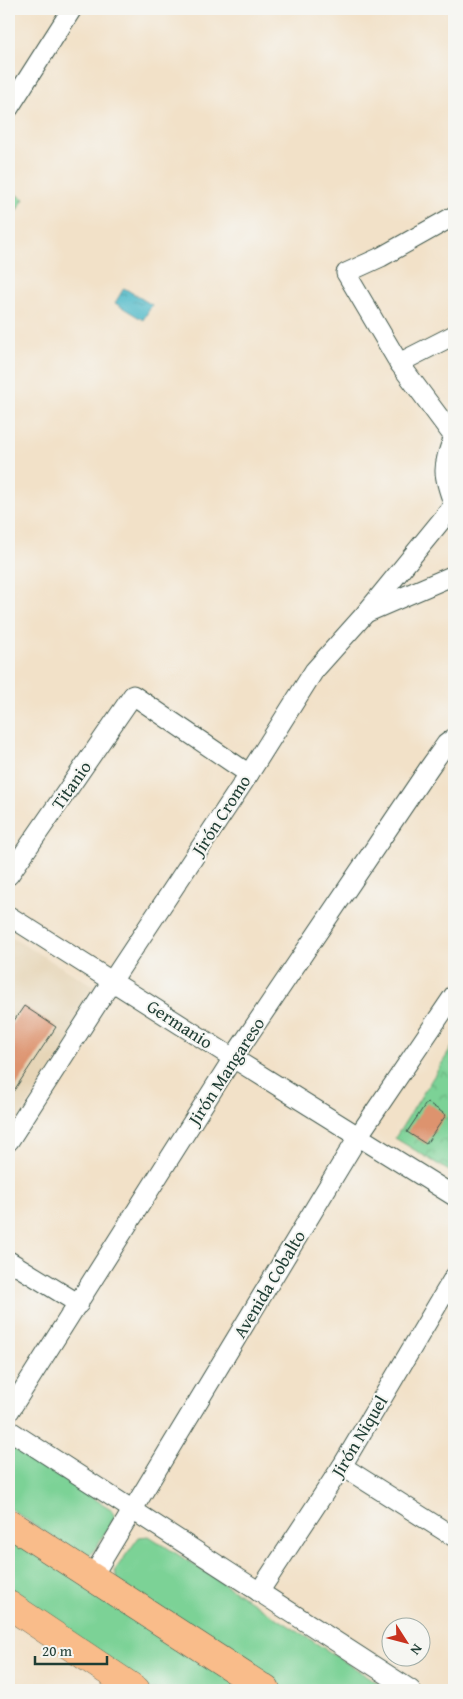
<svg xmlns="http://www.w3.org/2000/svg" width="463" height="1699" viewBox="0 0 463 1699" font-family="'Gentium Book Plus',serif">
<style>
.built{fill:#e6d5b7}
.grass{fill:#7cd296;stroke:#4e8865}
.park{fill:url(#park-crowns);stroke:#4e8865}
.garden{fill:url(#garden-furrows);stroke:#4e8865}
.water{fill:url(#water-ripples);stroke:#367b7e}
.building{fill:#dd936e}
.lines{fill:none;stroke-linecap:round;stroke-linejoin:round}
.street-casing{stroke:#3f564a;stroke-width:21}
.primary-casing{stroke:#3f564a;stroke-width:29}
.path{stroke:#3f564a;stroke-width:3;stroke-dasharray:4 4;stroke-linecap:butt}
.street{stroke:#fff;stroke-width:19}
.primary{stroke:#f9bc8a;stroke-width:28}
.labels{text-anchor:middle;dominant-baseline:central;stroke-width:4;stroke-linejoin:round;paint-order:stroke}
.street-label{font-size:18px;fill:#1f3d34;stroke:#f6f6f2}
</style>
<defs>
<pattern id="park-crowns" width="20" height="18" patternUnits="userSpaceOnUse" patternTransform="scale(1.25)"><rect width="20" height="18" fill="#7cd296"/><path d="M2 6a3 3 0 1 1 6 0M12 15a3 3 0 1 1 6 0" fill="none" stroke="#65ac7b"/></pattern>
<pattern id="garden-furrows" width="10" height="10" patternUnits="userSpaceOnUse" patternTransform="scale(1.25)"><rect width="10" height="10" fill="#7cd296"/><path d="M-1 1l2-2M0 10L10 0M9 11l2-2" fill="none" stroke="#65ac7b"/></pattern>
<pattern id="water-ripples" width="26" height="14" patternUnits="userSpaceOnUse" patternTransform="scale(1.25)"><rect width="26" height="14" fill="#4db9c8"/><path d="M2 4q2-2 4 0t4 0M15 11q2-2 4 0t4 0" fill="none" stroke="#3f98a3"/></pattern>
</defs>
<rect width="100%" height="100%" fill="#f6f6f2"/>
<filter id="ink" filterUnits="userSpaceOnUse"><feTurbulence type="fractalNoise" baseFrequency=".02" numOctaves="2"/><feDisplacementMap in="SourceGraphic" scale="10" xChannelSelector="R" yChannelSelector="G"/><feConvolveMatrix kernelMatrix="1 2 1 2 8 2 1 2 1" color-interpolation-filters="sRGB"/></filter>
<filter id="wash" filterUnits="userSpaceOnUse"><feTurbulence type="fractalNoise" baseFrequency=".0096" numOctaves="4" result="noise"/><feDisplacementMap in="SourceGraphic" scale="20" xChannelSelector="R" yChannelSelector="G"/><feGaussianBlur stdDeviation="1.12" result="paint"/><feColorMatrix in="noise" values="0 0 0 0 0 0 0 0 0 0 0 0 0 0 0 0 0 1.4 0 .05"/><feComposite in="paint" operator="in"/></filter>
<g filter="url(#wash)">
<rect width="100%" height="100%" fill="#f2e1c8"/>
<!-- built -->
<path class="built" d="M9 936 102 991 9 1134Z"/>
<!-- grass -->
<g class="grass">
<path d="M9 1446 111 1509 115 1517 95 1549 86 1559 9 1508Z"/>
<path d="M9 1534 247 1690H151L9 1598Z"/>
<path d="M149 1536 389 1690H285L117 1581 115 1570 139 1537Z"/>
</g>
<!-- park -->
<path class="park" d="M454 1044V1174L395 1138Z"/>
<!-- garden -->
<path class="garden" d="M9 190 24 199 9 222Z"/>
<!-- water -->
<path class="water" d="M124 288 152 305 143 320 115 303Z"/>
<g id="blocks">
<!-- building -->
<g class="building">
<path d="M24 1006 56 1027 9 1098V1028Z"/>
<path d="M427 1102 446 1115 426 1144 407 1132Z"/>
</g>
</g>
</g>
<g filter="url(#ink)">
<use href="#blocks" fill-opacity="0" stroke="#3f564a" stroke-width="1"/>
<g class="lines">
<!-- street casing -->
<g class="street-casing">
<g id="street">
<path d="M9 108 72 9"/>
<path d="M454 216 381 257 346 273 399 363 454 437"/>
<path d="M399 363 454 335"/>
<path d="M454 437C441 467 443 476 454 505"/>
<path d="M368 612 454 575"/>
<path d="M9 875 133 695 249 774"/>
<path d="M9 916 233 1058 454 1196"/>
<path d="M9 1141 112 981 249 774 314 671 365 614 454 505"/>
<path d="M9 1261 79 1304"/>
<path d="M9 1412 233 1058 429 768 446 744 454 738"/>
<path d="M9 1430 411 1690"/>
<path d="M342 1466 454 1537"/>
<path d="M92 1577 359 1135 454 995"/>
<path d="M259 1592 342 1466 454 1277"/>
</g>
</g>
<!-- primary casing -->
<g class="primary-casing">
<g id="primary">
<path d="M9 1523 266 1690"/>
<path d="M9 1605 136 1690"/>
</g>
</g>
<!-- path -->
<path class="path" d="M9 1458 15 1462"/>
<!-- street -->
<use href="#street" class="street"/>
<!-- primary -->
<use href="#primary" class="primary"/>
</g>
</g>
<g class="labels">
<!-- street labels -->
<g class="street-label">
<text transform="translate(71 785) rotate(-55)">Titanio</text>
<text transform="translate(221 815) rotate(-57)">Jirón Cromo</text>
<text transform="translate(180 1024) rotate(33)">Germanio</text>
<text transform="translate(226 1071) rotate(-57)">Jirón Mangareso</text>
<text transform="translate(269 1284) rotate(-59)">Avenida Cobalto</text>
<text transform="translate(359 1436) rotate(-59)">Jirón Niquel</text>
</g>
</g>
<!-- margin -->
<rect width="463" height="1699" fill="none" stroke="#f6f6f2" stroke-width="30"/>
<!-- north arrow -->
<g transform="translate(406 1642) rotate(126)"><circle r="24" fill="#f6f6f2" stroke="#a0aca6"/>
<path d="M0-4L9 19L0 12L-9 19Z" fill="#c8321e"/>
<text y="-8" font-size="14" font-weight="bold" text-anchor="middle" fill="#1f3d34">N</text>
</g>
<!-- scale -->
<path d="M35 1656v8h72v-8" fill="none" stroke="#1f3d34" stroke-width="2.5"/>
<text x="42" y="1656" font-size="15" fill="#1f3d34" stroke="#f6f6f2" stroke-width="4" paint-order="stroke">20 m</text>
</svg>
